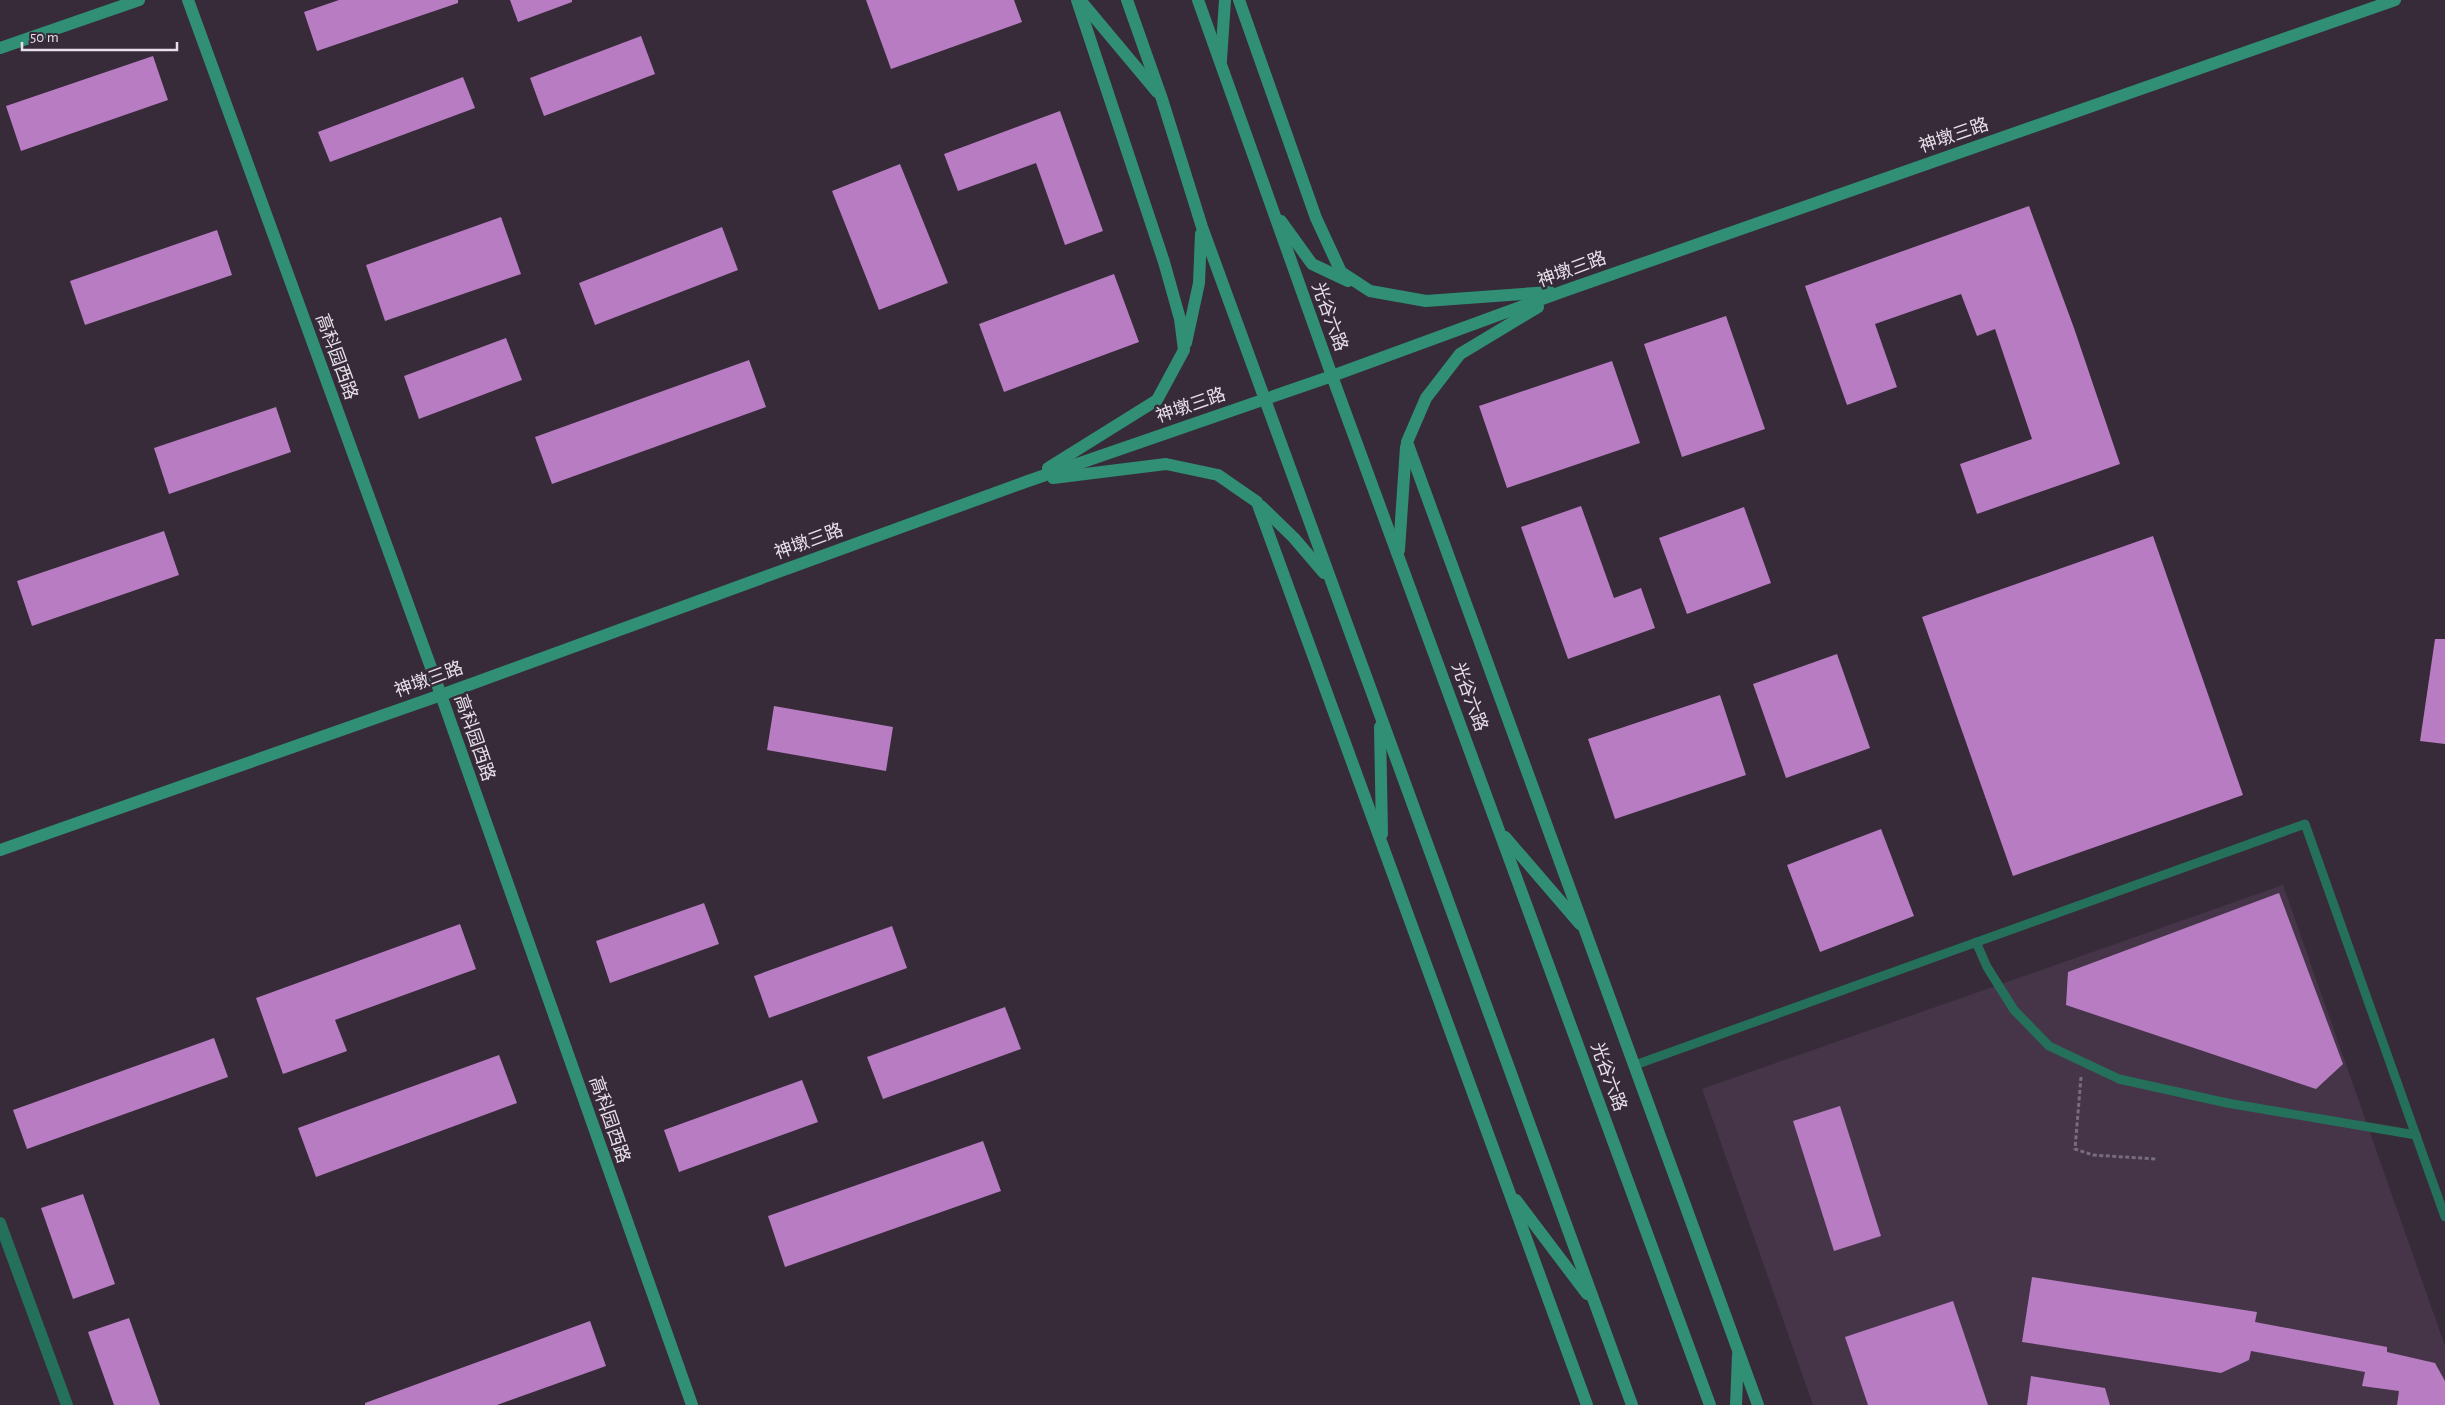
<svg xmlns="http://www.w3.org/2000/svg" width="2445" height="1405" viewBox="0 0 2445 1405" font-family="'Alegreya Sans','Noto Sans SC',sans-serif">
<style>
.built{fill:#463549}
.building{fill:#b77cc2}
.lines{fill:none;stroke-linecap:round;stroke-linejoin:round}
.path{stroke:#786d7a;stroke-width:3;stroke-dasharray:4 2.5;stroke-linecap:butt}
.lane{stroke:#25705b;stroke-width:9}
.street{stroke:#25705b;stroke-width:12}
.secondary{stroke:#318f75;stroke-width:12}
.labels{text-anchor:middle;dominant-baseline:central;stroke-width:5;stroke-linejoin:round;paint-order:stroke}
.street-label{font-size:18px;fill:#e7dfe9;stroke:#372a39}
</style>
<rect width="100%" height="100%" fill="#372a39"/>
<!-- built -->
<path class="built" d="M2283 885 2445 1346V1405H1813L1702 1089Z"/>
<!-- building -->
<g class="building">
<path d="M339 0H458V3L317 51 304 12Z"/>
<path d="M510 0H572V2L518 22Z"/>
<path d="M866 0H1014L1022 22 891 69Z"/>
<path d="M641 36 655 74 544 116 530 78Z"/>
<path d="M153 56 168 100 21 151 6 106Z"/>
<path d="M463 77 475 108 330 162 318 132Z"/>
<path d="M1060 111 1103 231 1065 245 1036 163 958 191 944 154Z"/>
<path d="M900 164 948 283 879 310 832 191Z"/>
<path d="M2029 206 2074 328 2120 464 1977 514 1960 464 2032 439 1995 329 1977 336 1961 294 1875 324 1897 387 1847 405 1805 286Z"/>
<path d="M501 217 521 274 385 321 366 265Z"/>
<path d="M722 227 738 270 595 325 579 283Z"/>
<path d="M217 230 232 275 85 325 70 281Z"/>
<path d="M1114 274 1139 342 1004 392 979 324Z"/>
<path d="M1726 316 1765 429 1682 457 1644 344Z"/>
<path d="M506 338 522 380 419 419 404 376Z"/>
<path d="M749 360 766 407 552 484 535 437Z"/>
<path d="M1612 361 1640 443 1507 488 1479 406Z"/>
<path d="M276 407 291 452 169 494 154 448Z"/>
<path d="M1581 506 1614 598 1641 588 1655 628 1568 659 1521 527Z"/>
<path d="M1744 507 1771 583 1687 614 1659 538Z"/>
<path d="M164 531 179 575 32 626 17 581Z"/>
<path d="M2153 536 2243 795 2013 876 1922 617Z"/>
<path d="M2435 639H2445V744L2420 741Z"/>
<path d="M1837 654 1870 748 1786 778 1753 684Z"/>
<path d="M1720 695 1746 775 1615 819 1588 739Z"/>
<path d="M774 706 893 727 886 771 767 750Z"/>
<path d="M1881 829 1914 916 1820 952 1787 865Z"/>
<path d="M2279 893 2343 1064 2316 1089 2066 1005 2068 972Z"/>
<path d="M704 903 719 944 610 983 596 941Z"/>
<path d="M460 924 476 969 335 1020 347 1051 283 1074 256 998Z"/>
<path d="M892 926 907 968 769 1018 754 976Z"/>
<path d="M1005 1007 1021 1049 883 1099 867 1057Z"/>
<path d="M214 1038 228 1077 27 1149 13 1110Z"/>
<path d="M499 1055 517 1103 316 1177 298 1128Z"/>
<path d="M802 1080 818 1122 679 1172 664 1130Z"/>
<path d="M1840 1106 1881 1236 1834 1251 1793 1121Z"/>
<path d="M983 1141 1001 1191 785 1267 768 1216Z"/>
<path d="M83 1194 115 1284 73 1299 41 1208Z"/>
<path d="M2032 1277 2257 1312 2255 1322 2387 1347V1352L2435 1363 2445 1381V1405H2397L2399 1391 2362 1386 2365 1372 2251 1351 2249 1360 2221 1373 2022 1342Z"/>
<path d="M1953 1301 1988 1405H1868L1845 1337Z"/>
<path d="M129 1318 160 1405H114L88 1332Z"/>
<path d="M590 1321 606 1366 497 1405H365V1403Z"/>
<path d="M2031 1376 2105 1388 2110 1405H2027Z"/>
</g>
<g class="lines">
<!-- path -->
<path class="path" d="M2081 1077 2075 1149 2093 1155 2156 1159"/>
<!-- lane -->
<g class="lane">
<path d="M1976 942 1987 967 2014 1010 2049 1046 2119 1079 2227 1103 2416 1135"/>
<path d="M1635 1065 2305 824 2445 1217"/>
</g>
<!-- street -->
<path class="street" d="M0 1223 67 1405"/>
<!-- secondary -->
<g class="secondary">
<path d="M188 0 441 695 692 1405"/>
<path d="M1080 0 1157 92"/>
<path d="M1127 0 1162 99 1202 227 1632 1405"/>
<path d="M1198 0 1332 376 1710 1405"/>
<path d="M1239 0 1316 218 1341 272 1370 291 1426 301 1550 292"/>
<path d="M0 48 139 0"/>
<path d="M1221 60 1225 0"/>
<path d="M1281 221 1312 264 1348 281"/>
<path d="M1538 307 1460 354 1426 398 1407 442 1758 1405"/>
<path d="M1186 343 1199 283 1201 234"/>
<path d="M1048 468 1157 400 1184 350 1180 319 1164 262 1077 0"/>
<path d="M1053 478 1166 464 1218 475 1257 502 1587 1405"/>
<path d="M1261 506 1294 538 1324 573"/>
<path d="M1399 550 1406 447"/>
<path d="M1380 727 1382 834"/>
<path d="M1505 837 1580 924"/>
<path d="M0 850 441 695 1028 481 1332 376 1564 291 2395 0"/>
<path d="M1516 1200 1587 1294"/>
<path d="M1736 1405 1738 1355"/>
</g>
</g>
<g class="labels">
<!-- street labels -->
<g class="street-label">
<text transform="translate(1954 136) rotate(-19)">神墩三路</text>
<text transform="translate(1572 270) rotate(-20)">神墩三路</text>
<text transform="translate(1329 317) rotate(70)">光谷六路</text>
<text transform="translate(336 357) rotate(70)">高科园西路</text>
<text transform="translate(1191 406) rotate(-19)">神墩三路</text>
<text transform="translate(809 542) rotate(-20)">神墩三路</text>
<text transform="translate(429 680) rotate(-20)">神墩三路</text>
<text transform="translate(1469 697) rotate(70)">光谷六路</text>
<text transform="translate(474 738) rotate(71)">高科园西路</text>
<text transform="translate(1608 1077) rotate(70)">光谷六路</text>
<text transform="translate(609 1120) rotate(71)">高科园西路</text>
</g>
</g>
<!-- scale -->
<path d="M22 42v8h155v-8" fill="none" stroke="#e7dfe9" stroke-width="2.5"/>
<text x="30" y="42" font-size="15" fill="#e7dfe9" stroke="#372a39" stroke-width="4" paint-order="stroke">50 m</text>
</svg>
